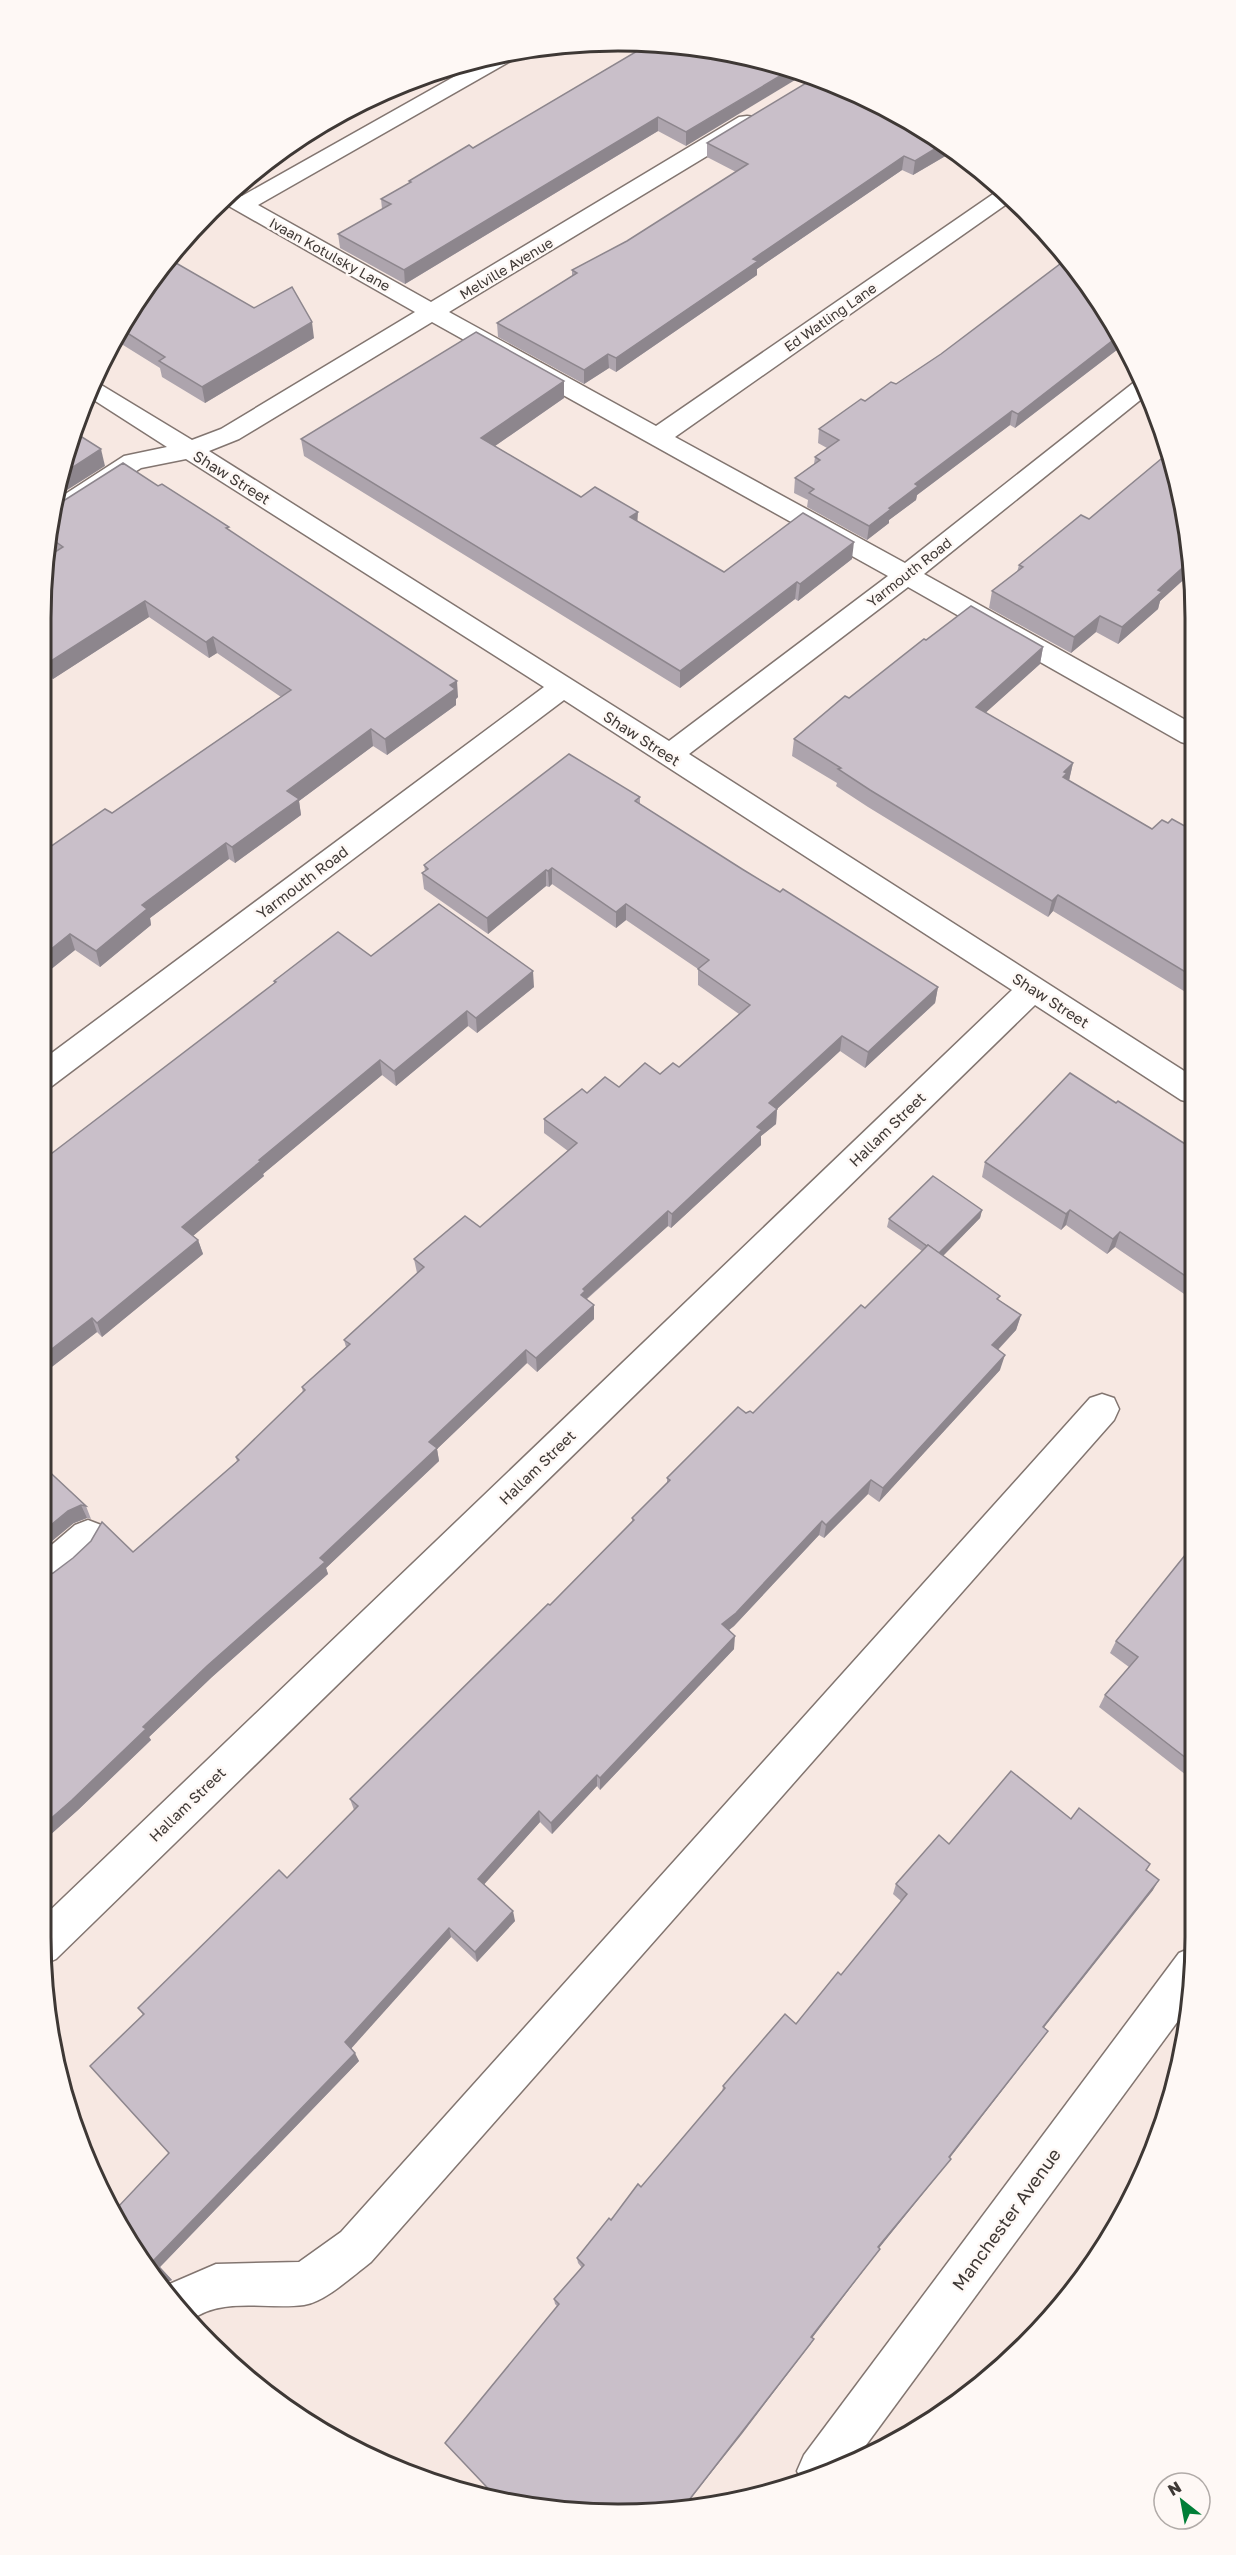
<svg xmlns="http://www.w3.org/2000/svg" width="1236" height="2555" viewBox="0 0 1236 2555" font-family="'Golos Text',sans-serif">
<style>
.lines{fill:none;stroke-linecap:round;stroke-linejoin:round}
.minor-casing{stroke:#827570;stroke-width:3}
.minor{fill:#fff;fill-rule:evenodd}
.wall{fill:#ada4ad}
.shaded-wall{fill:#8d868d}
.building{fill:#c9bfc9;stroke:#8d868d;stroke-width:1.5}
.labels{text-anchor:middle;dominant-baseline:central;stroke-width:5;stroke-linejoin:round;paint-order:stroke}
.far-street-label{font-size:14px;fill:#3e3835;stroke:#fef8f5}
.street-label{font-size:15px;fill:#3e3835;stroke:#fef8f5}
.near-street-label{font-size:18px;fill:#3e3835;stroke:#fef8f5}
.rim{fill:none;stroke:#3e3835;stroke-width:3}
</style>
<rect width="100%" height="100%" fill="#f7e8e2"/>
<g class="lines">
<!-- minor casing -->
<g class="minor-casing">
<g id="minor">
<path d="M523 50 521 55 258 205 431 302 739 117 747 116 755 117 758 122 755 127 449 312 656 426 999 190 1011 201 675 437 905 563 1137 380 1141 379 1149 393 924 574 1191 723V745L1181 742 908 587 689 754 1192 1076 1193 1103 1181 1100 1035 1005 56 1959 45 1964 41 1919 1012 990 564 700 52 1086 41 1089V1061L544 687 186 459 141 468 60 520 50 522 53 502 124 456 167 447 86 395 93 380 192 440 221 429 415 312 220 201 232 191 242 196 489 57ZM432 322 888 576 669 741 209 451 239 439Z"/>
<path d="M1102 1394 1114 1398 1119 1409 1114 1420 371 2262C354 2275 325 2302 304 2305 267 2310 221 2296 190 2321L161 2290 165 2286 216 2264 299 2262 341 2232 1090 1398Z"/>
<path d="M88 1520 101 1525 106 1536C97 1555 61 1586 41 1592V1554L75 1525Z"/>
<path d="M1193 1947 1189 2006 855 2460 800 2477 797 2471 804 2455 1179 1953Z"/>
</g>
</g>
<!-- minor -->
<use href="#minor" class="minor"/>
</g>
<!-- wall -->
<g class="wall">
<path d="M731 52 686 146 658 131 405 284 340 248 338 234 382 209 381 199 409 183V181L473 148Z"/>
<path d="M839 85 954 151 913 175 902 170 757 269V275L616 372 609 368 584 384 498 337 497 323 572 276V270L627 241 736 172 707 157V143Z"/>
<path d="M170 260 254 308 314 338 205 403 162 377 160 368 115 340 138 297Z"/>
<path d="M1076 266 1122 346 1015 428 1010 425 917 495 916 500 889 520V523L867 540 807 507 808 500 794 493 795 478 814 464 815 457 827 448 818 443 819 429 865 401 896 384Z"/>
<path d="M564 381V398L495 446 581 497 637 522 724 572 852 559 798 601 795 599 680 688 304 456 301 439Z"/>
<path d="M52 506 230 531 458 697 456 699V705L387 755 373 746 299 801 301 815 235 863 229 859 150 918 151 925 100 967 75 950 40 978 112 813 281 697 217 653 209 658 149 617 53 679 43 673 40 674V618L52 553 47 550Z"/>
<path d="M1089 519 1191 542V573L1160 601 1158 609 1118 644 1096 632 1071 653 989 608 992 591 1017 572 1019 565Z"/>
<path d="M926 640 1043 647 1040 664 985 713 1073 763 1069 781 1152 829 1168 823 1192 830V996L1053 911 1048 917 868 807 836 786 837 783 792 756 794 739Z"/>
<path d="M640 797V804L742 869 938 987 935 1003 865 1068 840 1051 777 1109 776 1124 761 1136V1145L671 1228 668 1226 586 1300 594 1305V1319L537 1372 527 1363 437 1449 439 1461 326 1568 328 1574 212 1677 149 1737 151 1740 78 1810 40 1844V1579L133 1552 237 1462 236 1457 303 1393 302 1387 346 1347 344 1340 417 1273 414 1259 480 1227 568 1151 544 1133V1119L587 1093 619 1087 660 1074 679 1067 739 1014 698 985V969L626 920 616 928 552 884 549 887 546 886 488 934 424 889 422 873 425 871 424 865Z"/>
<path d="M371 956 534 987 477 1033 468 1026 396 1086 382 1075 263 1174 264 1176 193 1236 198 1240 203 1254 102 1337 97 1332 40 1376 47 1166 44 1160 274 984V981Z"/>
<path d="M1116 1103 1193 1149V1300L1115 1247 1107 1254 1066 1225 1061 1230 982 1177 985 1162Z"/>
<path d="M982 1210 980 1218 943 1256 999 1300 1021 1315 1016 1330 998 1350 1000 1370 879 1502 868 1494 824 1538 819 1535 734 1626 729 1630 734 1649 600 1790 597 1786 552 1834 540 1822 484 1884 515 1921 477 1962 451 1937 351 2048 359 2061 160 2267 172 2280 163 2284 117 2208 169 2153 143 2015 138 2008 287 1878 354 1810 350 1799 550 1605 632 1521V1518L667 1483V1478L746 1413H753L865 1308 922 1251 887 1227 889 1219Z"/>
<path d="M40 1463 86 1506 91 1519 87 1518 74 1523Z"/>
<path d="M1194 1551 1195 1782 1099 1707 1105 1695 1129 1667 1110 1653 1116 1641Z"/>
<path d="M1071 1819 1146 1870 1153 1890 1044 2027 1048 2031 1042 2039 950 2157 951 2159 946 2165 879 2248 876 2254 812 2338 811 2344 683 2509 505 2503 557 2306 555 2304 554 2299 582 2268 578 2263 577 2258 641 2187 722 2093 723 2086 796 2024 841 1975 901 1901 893 1894 896 1884 949 1844Z"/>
</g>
<!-- shaded-wall -->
<g class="shaded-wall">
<path d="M790 70 805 74 686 146V132Z"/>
<path d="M658 117V131L405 284 404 270Z"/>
<path d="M943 144 954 151 913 175 915 161Z"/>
<path d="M904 156 902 170 757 269V275L616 372V358L753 259Z"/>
<path d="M312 322 314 338 205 403 202 387Z"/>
<path d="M1117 337 1122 346 1015 428 1018 414Z"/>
<path d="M608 354 609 368 584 384V370Z"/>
<path d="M564 381V398L482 455 481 438Z"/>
<path d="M1012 411 1010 425 917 495 916 500 889 520V523L867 540 869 526 915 484Z"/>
<path d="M101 449 105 466 53 499 61 475Z"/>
<path d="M638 512 637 529 630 517Z"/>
<path d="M854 542 852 559 798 601 800 584Z"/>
<path d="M1191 560V573L1160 601 1158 609 1118 644 1122 627 1158 590Z"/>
<path d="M797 582 795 599 680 688V671Z"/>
<path d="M145 601 149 617 53 679 48 663Z"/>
<path d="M1100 616 1096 632 1071 653 1074 637Z"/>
<path d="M213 637 217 653 209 658 206 642Z"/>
<path d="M1043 647 1040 664 973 724 976 707Z"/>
<path d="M40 663 43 673 40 674Z"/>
<path d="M457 681 458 697 456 699V705L387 755 385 739 450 685Z"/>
<path d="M371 729 373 746 299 801 301 815 235 863 232 847 287 791Z"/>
<path d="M1073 763 1069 780 1065 784 1059 794 1064 772Z"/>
<path d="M226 843 229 859 150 918 151 925 100 967 96 951 142 905Z"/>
<path d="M552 868V884L549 887 548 871Z"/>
<path d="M546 870V886L488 934 487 918Z"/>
<path d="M1058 895 1053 911 1048 917 1052 901Z"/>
<path d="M626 904V920L616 928V912Z"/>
<path d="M70 934 75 950 40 978V958Z"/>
<path d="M533 971 534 987 477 1033 476 1018Z"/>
<path d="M938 987 935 1003 865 1068 868 1052Z"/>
<path d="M467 1011 468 1026 396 1086 394 1071Z"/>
<path d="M842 1036 840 1051 777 1109 776 1124 761 1136V1145L671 1228 672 1214 757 1127 769 1103Z"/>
<path d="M380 1060 382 1075 263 1174 264 1176 187 1241 182 1227 259 1160Z"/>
<path d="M982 1210 980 1218 937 1262 938 1254Z"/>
<path d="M1070 1210 1066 1225 1061 1230 1066 1214Z"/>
<path d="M668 1211V1226L585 1300 581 1295 583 1289Z"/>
<path d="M1120 1232 1115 1247 1107 1254 1113 1239Z"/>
<path d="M198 1240 203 1254 102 1337 97 1323Z"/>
<path d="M594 1305V1319L537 1372 536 1358Z"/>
<path d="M1021 1315 1016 1330 988 1360 992 1345Z"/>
<path d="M92 1318 97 1332 40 1376V1358Z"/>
<path d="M526 1350 527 1363 437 1449 439 1461 326 1568 328 1574 212 1677 149 1737 151 1740 78 1810 40 1844V1828L143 1727 320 1558 429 1442Z"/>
<path d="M1005 1355 1000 1370 879 1502 883 1488Z"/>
<path d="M871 1480 868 1494 824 1538 826 1525Z"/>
<path d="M81 1505 87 1518 74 1523 40 1551V1534L68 1511Z"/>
<path d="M822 1521 819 1535 734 1626 720 1637 722 1624Z"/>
<path d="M735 1636 734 1649 600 1790V1778Z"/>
<path d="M597 1775V1786L552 1834 551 1823Z"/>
<path d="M539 1811 540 1822 480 1889 478 1879Z"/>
<path d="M1159 1880 1153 1890 1038 2035 1043 2027Z"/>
<path d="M513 1911 515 1921 477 1962 475 1952Z"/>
<path d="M449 1928 451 1937 349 2051 345 2042Z"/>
<path d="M1048 2031 1042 2039 945 2164 949 2157Z"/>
<path d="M355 2053 359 2061 160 2267 172 2280 163 2284 160 2289 155 2280 153 2261Z"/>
<path d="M951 2159 946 2165 875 2253 878 2247Z"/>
<path d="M880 2249 876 2254 809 2342 811 2337Z"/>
<path d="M814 2339 742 2434 682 2509Z"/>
</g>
<!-- building -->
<g class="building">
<path d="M649 44 731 52 790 70 686 132 658 117 404 270 338 234 391 204 381 199 411 182 409 181 469 145 473 148Z"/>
<path d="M816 77 839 85 943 144 915 161 904 156 753 259 758 261 616 358 608 354 584 370 497 323 577 273 572 270 627 241 748 164 707 143Z"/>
<path d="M1068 258 1076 266 1117 337 1018 414 1012 411 915 484 918 486 889 508 891 509 869 526 809 493 814 489 795 478 820 460 815 457 839 440 819 429 861 399 865 401 891 382 896 384 941 354Z"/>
<path d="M169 259 254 308 292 287 312 322 202 387 159 361 165 357 121 329 138 297Z"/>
<path d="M476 332 564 381 481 438 581 497 595 487 638 512 630 517 724 572 803 513 854 542 800 584 797 582 680 671 301 439Z"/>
<path d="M74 432 101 449 61 475Z"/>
<path d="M1167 454 1191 542V560L1158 590 1162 592 1122 627 1100 616 1074 637 992 591 1023 567 1019 565 1081 515 1089 519Z"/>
<path d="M123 463 158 486 162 484 229 527 226 528 457 681 450 685 455 689 385 739 371 729 287 791 299 799 232 847 226 843 142 905 147 909 96 951 70 934 40 958V854L105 809 112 813 291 690 213 637 206 642 145 601 48 663 40 658V618L47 557 63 547 49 537 52 506 57 505Z"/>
<path d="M971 606 1043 647 976 707 1073 763 1064 772 1067 773 1063 777 1152 829 1162 820 1168 823 1172 819 1192 830V976L1058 895 1052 901 870 790 838 769 841 768 794 739 845 696 849 698 924 639 926 640Z"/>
<path d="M569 754 640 797 635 801 742 869 780 892 783 889 938 987 868 1052 842 1036 769 1103 777 1109 757 1127 762 1130 672 1214 668 1211 583 1289 585 1291 581 1295 594 1305 536 1358 526 1350 429 1442 437 1448 320 1558 325 1562 207 1666 143 1727 146 1729 72 1800 40 1828V1579L53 1573 73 1558 91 1541 102 1522 133 1552 239 1460 236 1457 305 1390 302 1387 350 1344 344 1340 424 1267 414 1259 465 1216 480 1227 577 1143 544 1119 582 1089 587 1093 605 1077 619 1087 645 1063 660 1074 673 1063 679 1067 750 1005 698 969 709 960 626 904 616 912 552 868 548 871 546 870 487 918 422 873 428 869 424 865Z"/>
<path d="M439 904 533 971 476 1018 467 1011 394 1071 380 1060 259 1160 261 1161 182 1227 198 1240 97 1323 92 1318 40 1358V1171L49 1164 44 1160 47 1157 276 982 274 981 338 932 371 956Z"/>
<path d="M1070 1073 1116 1103 1118 1101 1193 1149V1281L1120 1232 1113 1239 1070 1210 1066 1214 985 1162Z"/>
<path d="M933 1176 982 1210 939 1253 928 1245 927 1246 889 1219Z"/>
<path d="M928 1245 1000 1296 997 1299 1021 1315 992 1345 1005 1355 883 1488 871 1480 826 1525 822 1521 736 1613 722 1624 735 1636 600 1778 597 1775 551 1823 539 1811 478 1879 513 1911 475 1952 449 1928 345 2042 355 2053 153 2261 165 2275 155 2280 117 2208 169 2153 90 2066 144 2014 138 2008 279 1870 287 1878 358 1806 350 1799 548 1604 550 1605 634 1520 632 1518 670 1480 667 1478 738 1407 746 1413 750 1411 753 1413 861 1305 865 1308Z"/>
<path d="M40 1463 86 1506 81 1505 68 1511 40 1534Z"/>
<path d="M1190 1549 1194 1551 1195 1765 1105 1695 1138 1657 1116 1641Z"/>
<path d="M1011 1771 1071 1819 1079 1808 1150 1864 1146 1870 1159 1880 1043 2027 1048 2031 949 2157 951 2159 878 2247 880 2249 811 2337 814 2339 682 2509 505 2503 501 2502 445 2443 559 2304 554 2299 584 2265 577 2258 609 2218 611 2220 638 2184 641 2187 725 2088 723 2086 785 2014 796 2024 838 1972 841 1975 907 1894 896 1884 939 1835 949 1844Z"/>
</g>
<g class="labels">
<!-- far-street labels -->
<g class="far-street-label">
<text transform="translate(330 254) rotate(29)">Ivaan Kotulsky Lane</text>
<text transform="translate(506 268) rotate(-31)">Melville Avenue</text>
<text transform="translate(830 317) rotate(-35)">Ed Watling Lane</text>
<text transform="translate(909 572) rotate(-38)">Yarmouth Road</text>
</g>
<!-- street labels -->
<g class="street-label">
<text transform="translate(232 477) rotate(32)">Shaw Street</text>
<text transform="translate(642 738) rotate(33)">Shaw Street</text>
<text transform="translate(302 882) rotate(-37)">Yarmouth Road</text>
<text transform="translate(1051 1000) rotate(33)">Shaw Street</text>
<text transform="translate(887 1129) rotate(-44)">Hallam Street</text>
<text transform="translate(537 1467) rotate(-44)">Hallam Street</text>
<text transform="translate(187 1804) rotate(-44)">Hallam Street</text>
</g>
<!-- near-street labels -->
<g class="near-street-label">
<text transform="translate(1006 2219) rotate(-54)">Manchester Avenue</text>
</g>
</g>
<!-- crop -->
<path d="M0 0H1236V2555H0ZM618 51H618A567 567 0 0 1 1185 618V1937A567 567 0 0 1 618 2504H618A567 567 0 0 1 51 1937V618A567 567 0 0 1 618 51Z" fill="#fef8f5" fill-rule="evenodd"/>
<path class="rim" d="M618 51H618A567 567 0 0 1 1185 618V1937A567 567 0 0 1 618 2504H618A567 567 0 0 1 51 1937V618A567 567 0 0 1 618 51Z"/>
<!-- north arrow -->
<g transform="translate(1182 2501) rotate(329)"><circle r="28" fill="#fef8f5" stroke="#b1aba8" stroke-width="1.5"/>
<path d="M0-4.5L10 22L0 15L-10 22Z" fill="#007e37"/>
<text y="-9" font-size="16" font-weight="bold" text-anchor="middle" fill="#3e3835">N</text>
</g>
</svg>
